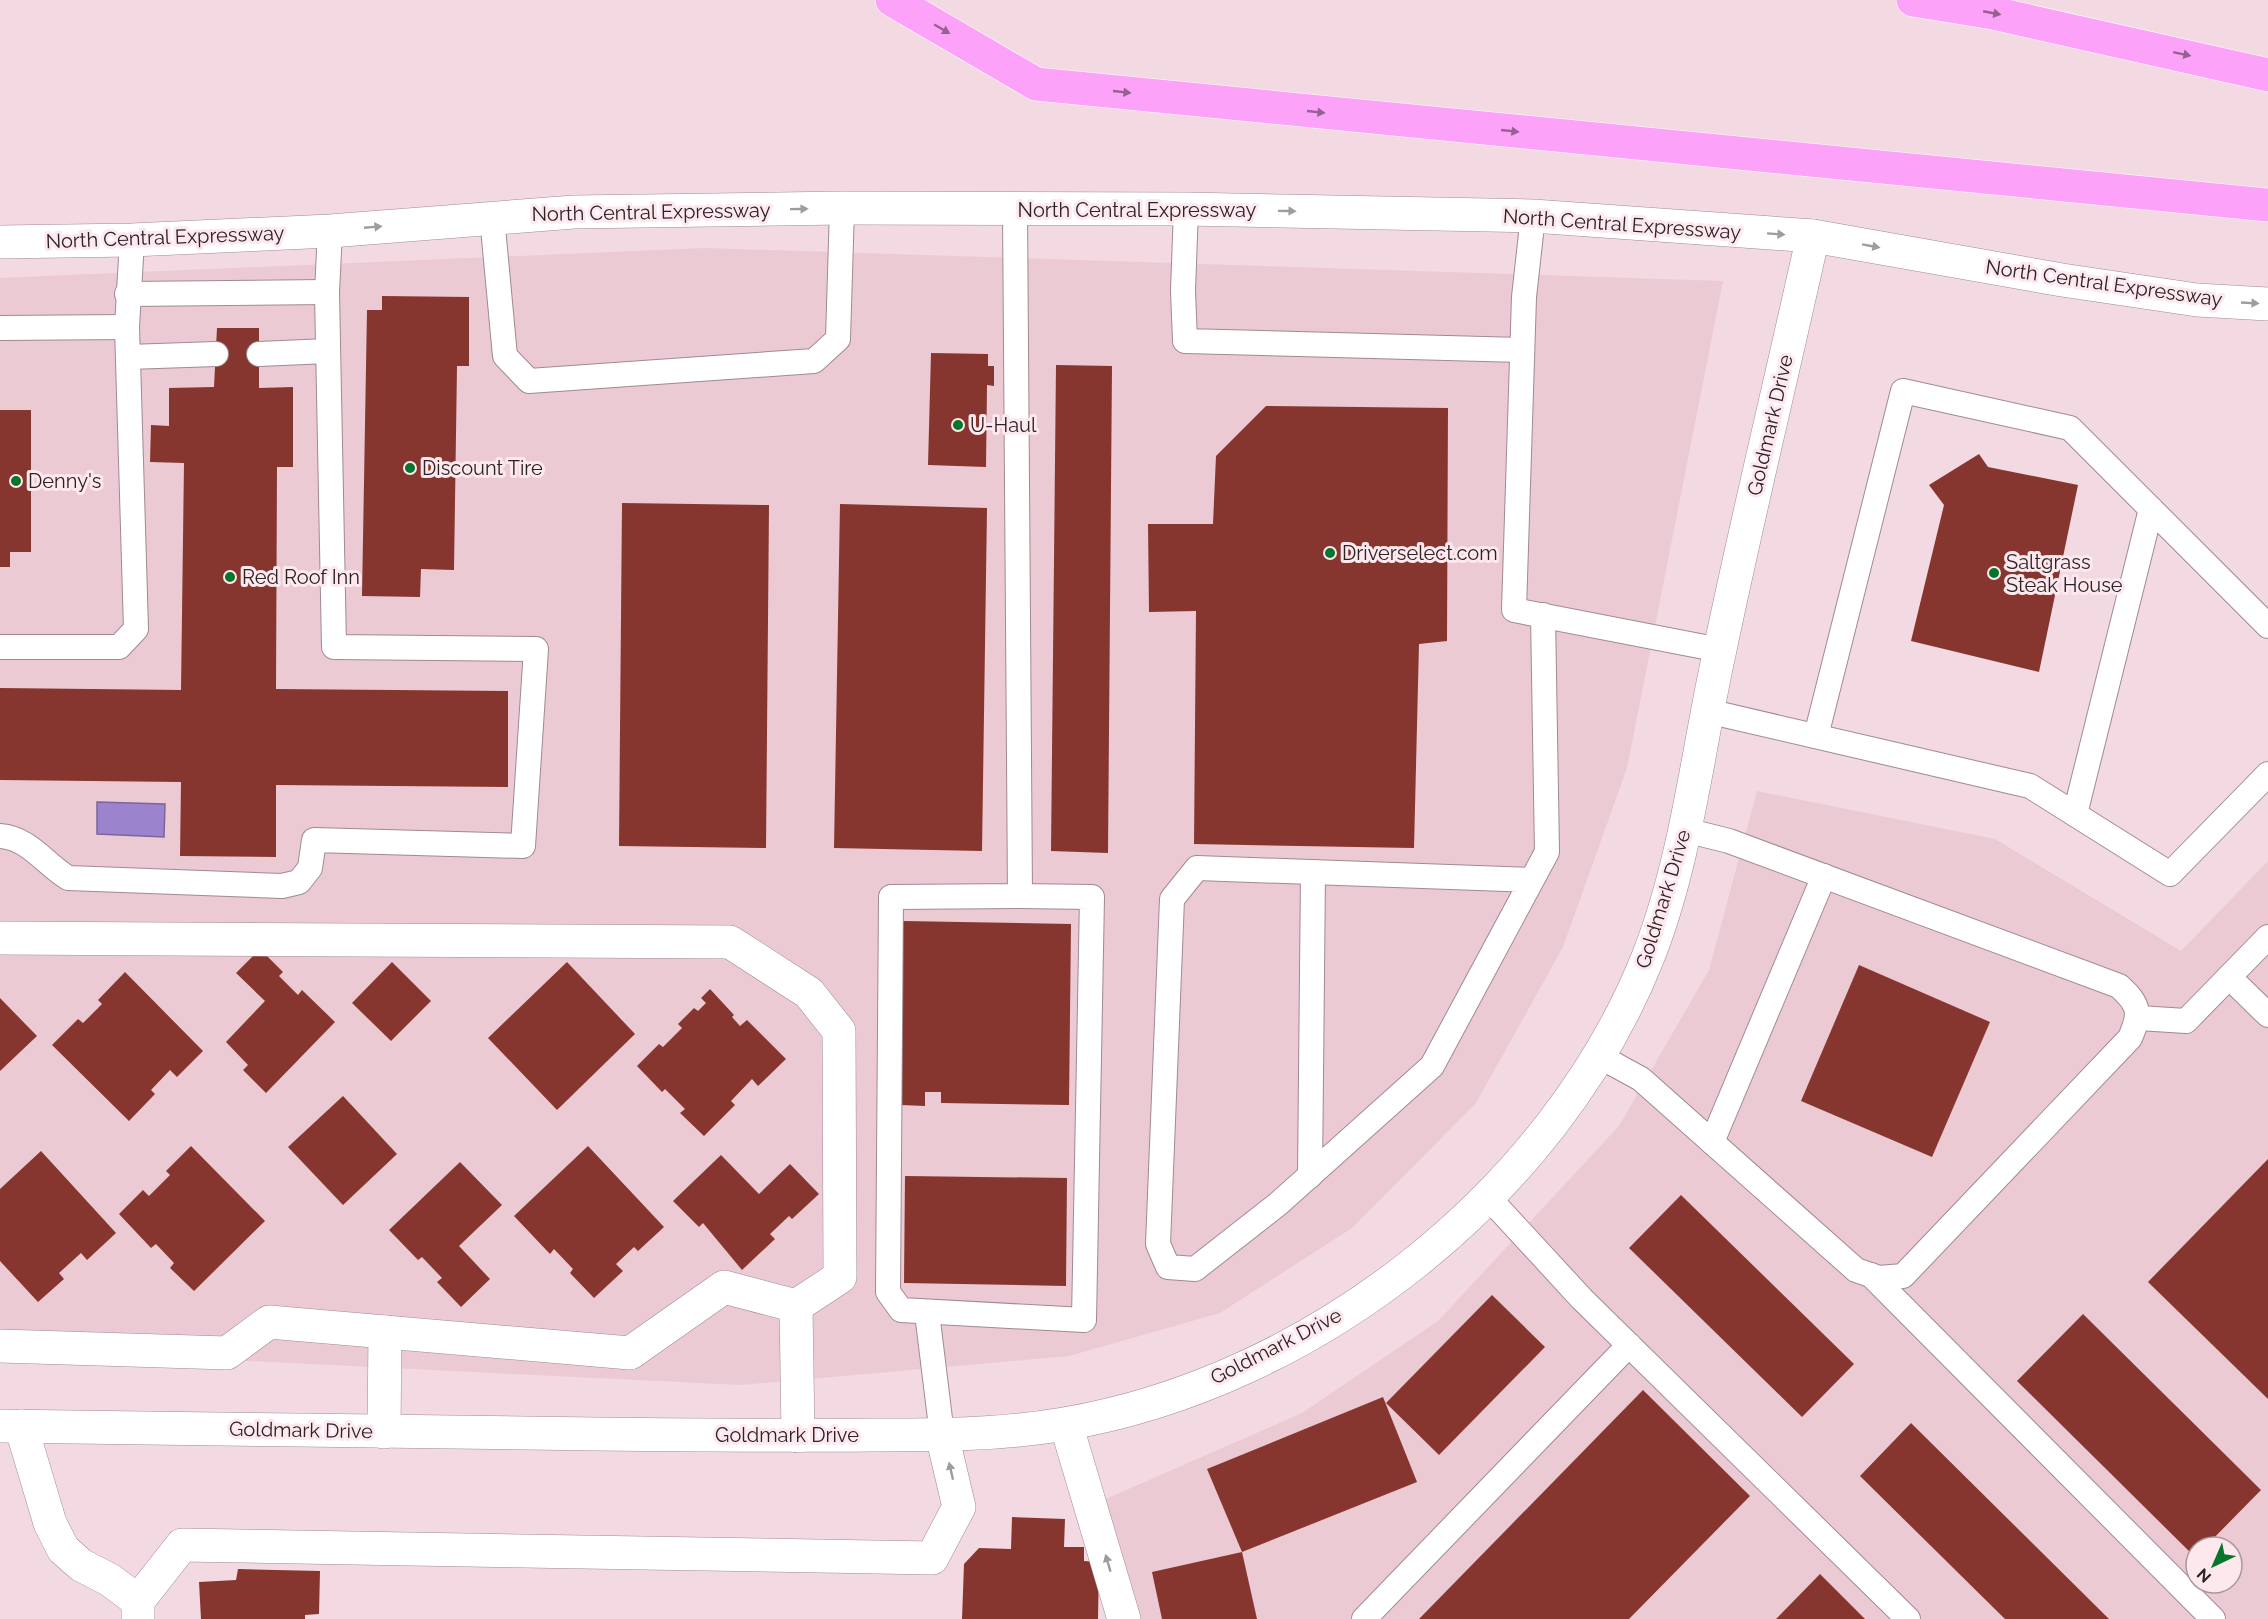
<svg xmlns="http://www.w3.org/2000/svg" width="2268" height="1619" viewBox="0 0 2268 1619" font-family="Raleway,sans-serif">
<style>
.built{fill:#ebcad3;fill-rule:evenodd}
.water{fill:#9c83ce;stroke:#7a669c;stroke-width:1.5}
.building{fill:#86362e}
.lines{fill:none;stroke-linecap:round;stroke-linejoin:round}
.lane-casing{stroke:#a18a91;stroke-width:26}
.street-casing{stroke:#a18a91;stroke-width:34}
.secondary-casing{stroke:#a18a91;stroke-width:34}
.highway-casing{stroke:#fff;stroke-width:34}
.lane{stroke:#fff;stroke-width:24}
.street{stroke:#fff;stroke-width:33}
.secondary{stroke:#fff;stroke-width:33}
.highway{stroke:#fda2f9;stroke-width:33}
.oneway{fill:#946290}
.oneway2{fill:#a09c9d}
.poi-dot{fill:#04752a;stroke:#fde8ee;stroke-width:2}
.labels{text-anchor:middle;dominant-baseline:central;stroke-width:6;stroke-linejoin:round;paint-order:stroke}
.street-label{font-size:20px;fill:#2c2326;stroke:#fde8ee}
.poi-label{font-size:20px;fill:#2c2326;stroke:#fde8ee;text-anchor:start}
</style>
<rect width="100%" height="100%" fill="#f3d9e1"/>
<!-- built -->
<g class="built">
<path d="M706 248 1723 281 1627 768 1563 947 1476 1103 1352 1228 1220 1313 1069 1356 741 1385 0 1349V278Z"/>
<path d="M1757 791 1995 839 2181 951 2268 861V1619H1134L1101 1501 1302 1413 1438 1321 1619 1126 1709 970ZM2196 1547H2232V1583H2196Z"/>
</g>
<!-- water -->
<path class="water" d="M97 802 165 804 164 837 97 834Z"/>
<!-- building -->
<g class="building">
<path d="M382 296 469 297V366H457L454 570 421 569 420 597 362 596 367 310H382Z"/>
<path d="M217 328H259V388L293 387V467H277L276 689 508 691V787L276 785V857L180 856 181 782 0 780V688L181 690 184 463 150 462 151 425 169 426V388L214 387Z"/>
<path d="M931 353 988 354V366H994V386L987 385 986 467 928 465Z"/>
<path d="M1056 365 1112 366 1108 853 1051 851Z"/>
<path d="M1266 406 1448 408 1447 641 1419 644 1414 848 1194 844 1196 611 1149 612 1148 524H1213L1216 456Z"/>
<path d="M0 410H31V552H10V567H0Z"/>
<path d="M1979 454 1988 467 2078 485 2039 672 1911 641 1944 505 1929 485Z"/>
<path d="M622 503 769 505 766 848 619 846Z"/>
<path d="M840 504 987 508 982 851 834 848Z"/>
<path d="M903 921 1071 924 1069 1105 941 1103V1092H925V1106L901 1105Z"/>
<path d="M260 949 283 972 279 976 298 995 302 990 335 1022 266 1093 243 1070 248 1065 226 1042 265 1001 236 973Z"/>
<path d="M392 962 431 1001 391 1041 352 1003Z"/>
<path d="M567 962 635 1034 557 1110 488 1038Z"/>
<path d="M1859 965 1990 1022 1932 1157 1801 1101Z"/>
<path d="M125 972 203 1051 177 1077 170 1070 151 1090 155 1094 129 1121 52 1045 78 1019 83 1023 102 1004 98 1000Z"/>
<path d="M710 989 734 1015 732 1017 740 1026 747 1020 786 1059 758 1086 752 1079 731 1101 735 1105 704 1136 680 1113 685 1109 665 1089 662 1092 637 1066 659 1044 663 1047 682 1028 678 1024 694 1008 698 1011 706 1003 701 998Z"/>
<path d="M0 998 37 1036 0 1071Z"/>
<path d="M343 1096 397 1154 343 1205 288 1147Z"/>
<path d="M191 1146 265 1221 194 1291 170 1268 174 1263 156 1244 151 1248 119 1214 143 1190 149 1196 170 1175 166 1171Z"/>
<path d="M588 1146 664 1227 638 1251 634 1247 616 1264 623 1271 594 1298 570 1273 573 1269 554 1249 550 1254 514 1216Z"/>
<path d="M41 1151 116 1233 87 1260 81 1253 59 1273 64 1279 38 1302 0 1261V1189Z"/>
<path d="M721 1155 759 1194 790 1164 819 1194 792 1219 789 1216 770 1234 775 1239 742 1270 703 1223 699 1227 673 1201Z"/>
<path d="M2268 1159V1399L2148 1282Z"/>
<path d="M460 1162 502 1205 459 1246 490 1279 461 1307 437 1282 442 1278 422 1257 418 1260 389 1230Z"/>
<path d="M905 1176 1067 1178 1066 1286 904 1283Z"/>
<path d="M1681 1195 1854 1364 1802 1417 1629 1248Z"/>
<path d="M1492 1295 1545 1347 1439 1455 1386 1403Z"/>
<path d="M2083 1314 2261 1490 2205 1547H2196V1558L2017 1381Z"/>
<path d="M1643 1390 1750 1496 1629 1619H1419Z"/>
<path d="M1383 1397 1417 1482 1242 1552 1207 1469Z"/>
<path d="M1911 1423 2109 1619H2005L1860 1476Z"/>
<path d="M1012 1517 1065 1519 1064 1547H1084V1561L1099 1562 1098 1619H962L964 1564 979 1548 1011 1549Z"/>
<path d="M1242 1552 1257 1619H1162L1152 1572Z"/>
<path d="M238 1569 320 1571 319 1614 305 1615V1619H201L199 1582 236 1580Z"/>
<path d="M1820 1574 1865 1619H1776Z"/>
</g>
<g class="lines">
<!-- lane casing -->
<g class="lane-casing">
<g id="lane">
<path d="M1015 209 1020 896 1092 897 1084 1320 901 1310 888 1292 891 897 1020 896"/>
<path d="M1186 209 1183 291 1185 341 1521 350"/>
<path d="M1533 216 1524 297 1514 610 1720 650"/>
<path d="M492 217 505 356 529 381 814 361 838 339 842 208"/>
<path d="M127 294 327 292"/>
<path d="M0 328 127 327"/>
<path d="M259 354 328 351"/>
<path d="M128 357 216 354"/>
<path d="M0 647H119L136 629 127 327 132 240"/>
<path d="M1707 711 2030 786 2170 874 2268 774"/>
<path d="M1816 736 1903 391 2070 428 2268 626"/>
<path d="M2075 814 2151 509"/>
<path d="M0 836C29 838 45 864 68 878L282 886 299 882 310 868 314 840 523 846 536 649 334 647 327 292 330 231"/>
<path d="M1532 880 1197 868 1172 899 1158 1244 1168 1267 1195 1269 1278 1204 1432 1066 1547 852 1543 615"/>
<path d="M2229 977 2268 1015"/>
<path d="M2139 1018 2186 1021 2268 937"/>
<path d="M1599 1056 1641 1079 1856 1270 1879 1278 1903 1276 2130 1038C2141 1013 2140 1005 2119 986L1729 841 1685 830"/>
<path d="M1712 1142 1824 876"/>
<path d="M1310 1176 1313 872"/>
<path d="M1488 1197 1582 1299 1908 1619"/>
<path d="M1871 1275 2213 1619"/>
<path d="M927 1313 942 1435"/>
<path d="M1364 1619 1629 1345"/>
</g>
</g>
<!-- street casing -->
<g class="street-casing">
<g id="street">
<path d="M0 938 730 942 809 993 839 1031 840 1277 796 1306 724 1287 630 1353 269 1322 227 1353 0 1346"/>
<path d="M796 1306 798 1436"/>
<path d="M1066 1424 1124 1619"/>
<path d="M21 1426 50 1523 63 1549 81 1565 110 1580 138 1601"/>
<path d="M384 1432 385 1332"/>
<path d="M138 1619V1601L182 1545 932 1558 959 1507 942 1435"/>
</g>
</g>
<!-- secondary casing -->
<g class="secondary-casing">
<g id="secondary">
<path d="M0 242 132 240 330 231 574 212 842 208 1186 209 1533 216 1813 236 2062 280 2197 300 2268 304"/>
<path d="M0 1426C199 1428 398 1432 597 1434 688 1435 779 1436 870 1435 934 1435 1000 1435 1064 1424 1313 1382 1554 1193 1648 957 1686 861 1697 755 1719 654 1748 515 1782 376 1813 236"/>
</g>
</g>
<!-- highway casing -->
<g class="highway-casing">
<g id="highway">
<path d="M892 0 1036 84 2268 205"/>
<path d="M1913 0 1993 13 2268 75"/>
</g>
</g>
<!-- lane -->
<use href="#lane" class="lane"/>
<!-- street -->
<use href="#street" class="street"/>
<!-- secondary -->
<use href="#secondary" class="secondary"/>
<!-- highway -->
<use href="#highway" class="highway"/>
</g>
<!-- one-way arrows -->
<defs><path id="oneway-solid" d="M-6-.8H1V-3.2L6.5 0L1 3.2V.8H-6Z" transform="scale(1.5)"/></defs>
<g class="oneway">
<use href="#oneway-solid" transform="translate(1992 13) rotate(11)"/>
<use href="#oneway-solid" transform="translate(942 29) rotate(30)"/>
<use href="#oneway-solid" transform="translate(2182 54) rotate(12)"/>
<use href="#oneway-solid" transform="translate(1122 92) rotate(6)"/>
<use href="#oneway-solid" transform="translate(1316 112) rotate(6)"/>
<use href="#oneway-solid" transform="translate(1510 131) rotate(6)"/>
</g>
<g class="oneway2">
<use href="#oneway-solid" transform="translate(799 209) rotate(-1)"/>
<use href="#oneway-solid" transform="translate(1287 211) rotate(1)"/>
<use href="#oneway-solid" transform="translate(373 227) rotate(-5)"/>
<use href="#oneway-solid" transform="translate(1776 234) rotate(4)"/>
<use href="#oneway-solid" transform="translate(1871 246) rotate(10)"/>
<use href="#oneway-solid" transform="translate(2250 303) rotate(3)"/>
<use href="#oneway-solid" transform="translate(951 1471) rotate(-103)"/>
<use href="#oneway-solid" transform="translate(1108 1563) rotate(-106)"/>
</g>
<!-- markers -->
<g class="poi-dot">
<circle cx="958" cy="425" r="6"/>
<circle cx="410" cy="468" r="6"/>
<circle cx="16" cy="481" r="6"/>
<circle cx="1330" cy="553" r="6"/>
<circle cx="1994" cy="573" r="6"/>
<circle cx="230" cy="577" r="6"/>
</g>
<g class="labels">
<!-- street labels -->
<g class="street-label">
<text x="1137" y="210">North Central Expressway</text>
<text transform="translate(651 212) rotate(-1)">North Central Expressway</text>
<text transform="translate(1622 224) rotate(4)">North Central Expressway</text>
<text transform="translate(165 237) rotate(-2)">North Central Expressway</text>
<text transform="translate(2104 283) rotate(8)">North Central Expressway</text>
<text transform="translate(1770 425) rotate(-77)">Goldmark Drive</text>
<text transform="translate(1663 899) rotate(-73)">Goldmark Drive</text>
<text transform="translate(1276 1346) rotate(-27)">Goldmark Drive</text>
<text transform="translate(301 1430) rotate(1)">Goldmark Drive</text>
<text x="787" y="1435">Goldmark Drive</text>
</g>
<!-- poi labels -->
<g class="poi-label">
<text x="970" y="425">U-Haul</text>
<text x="422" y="468">Discount Tire</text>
<text x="28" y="481">Denny's</text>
<text x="1342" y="553">Driverselect.com</text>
<text x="2006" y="562">Saltgrass<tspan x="2006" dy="23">Steak House</tspan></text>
<text x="242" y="577">Red Roof Inn</text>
</g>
</g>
<!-- north arrow -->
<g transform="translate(2214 1565) rotate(224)"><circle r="28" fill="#fde8ee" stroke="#a9999e" stroke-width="1.5"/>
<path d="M0-4.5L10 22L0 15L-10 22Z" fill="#04752a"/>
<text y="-9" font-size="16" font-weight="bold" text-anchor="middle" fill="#2c2326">N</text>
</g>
</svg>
